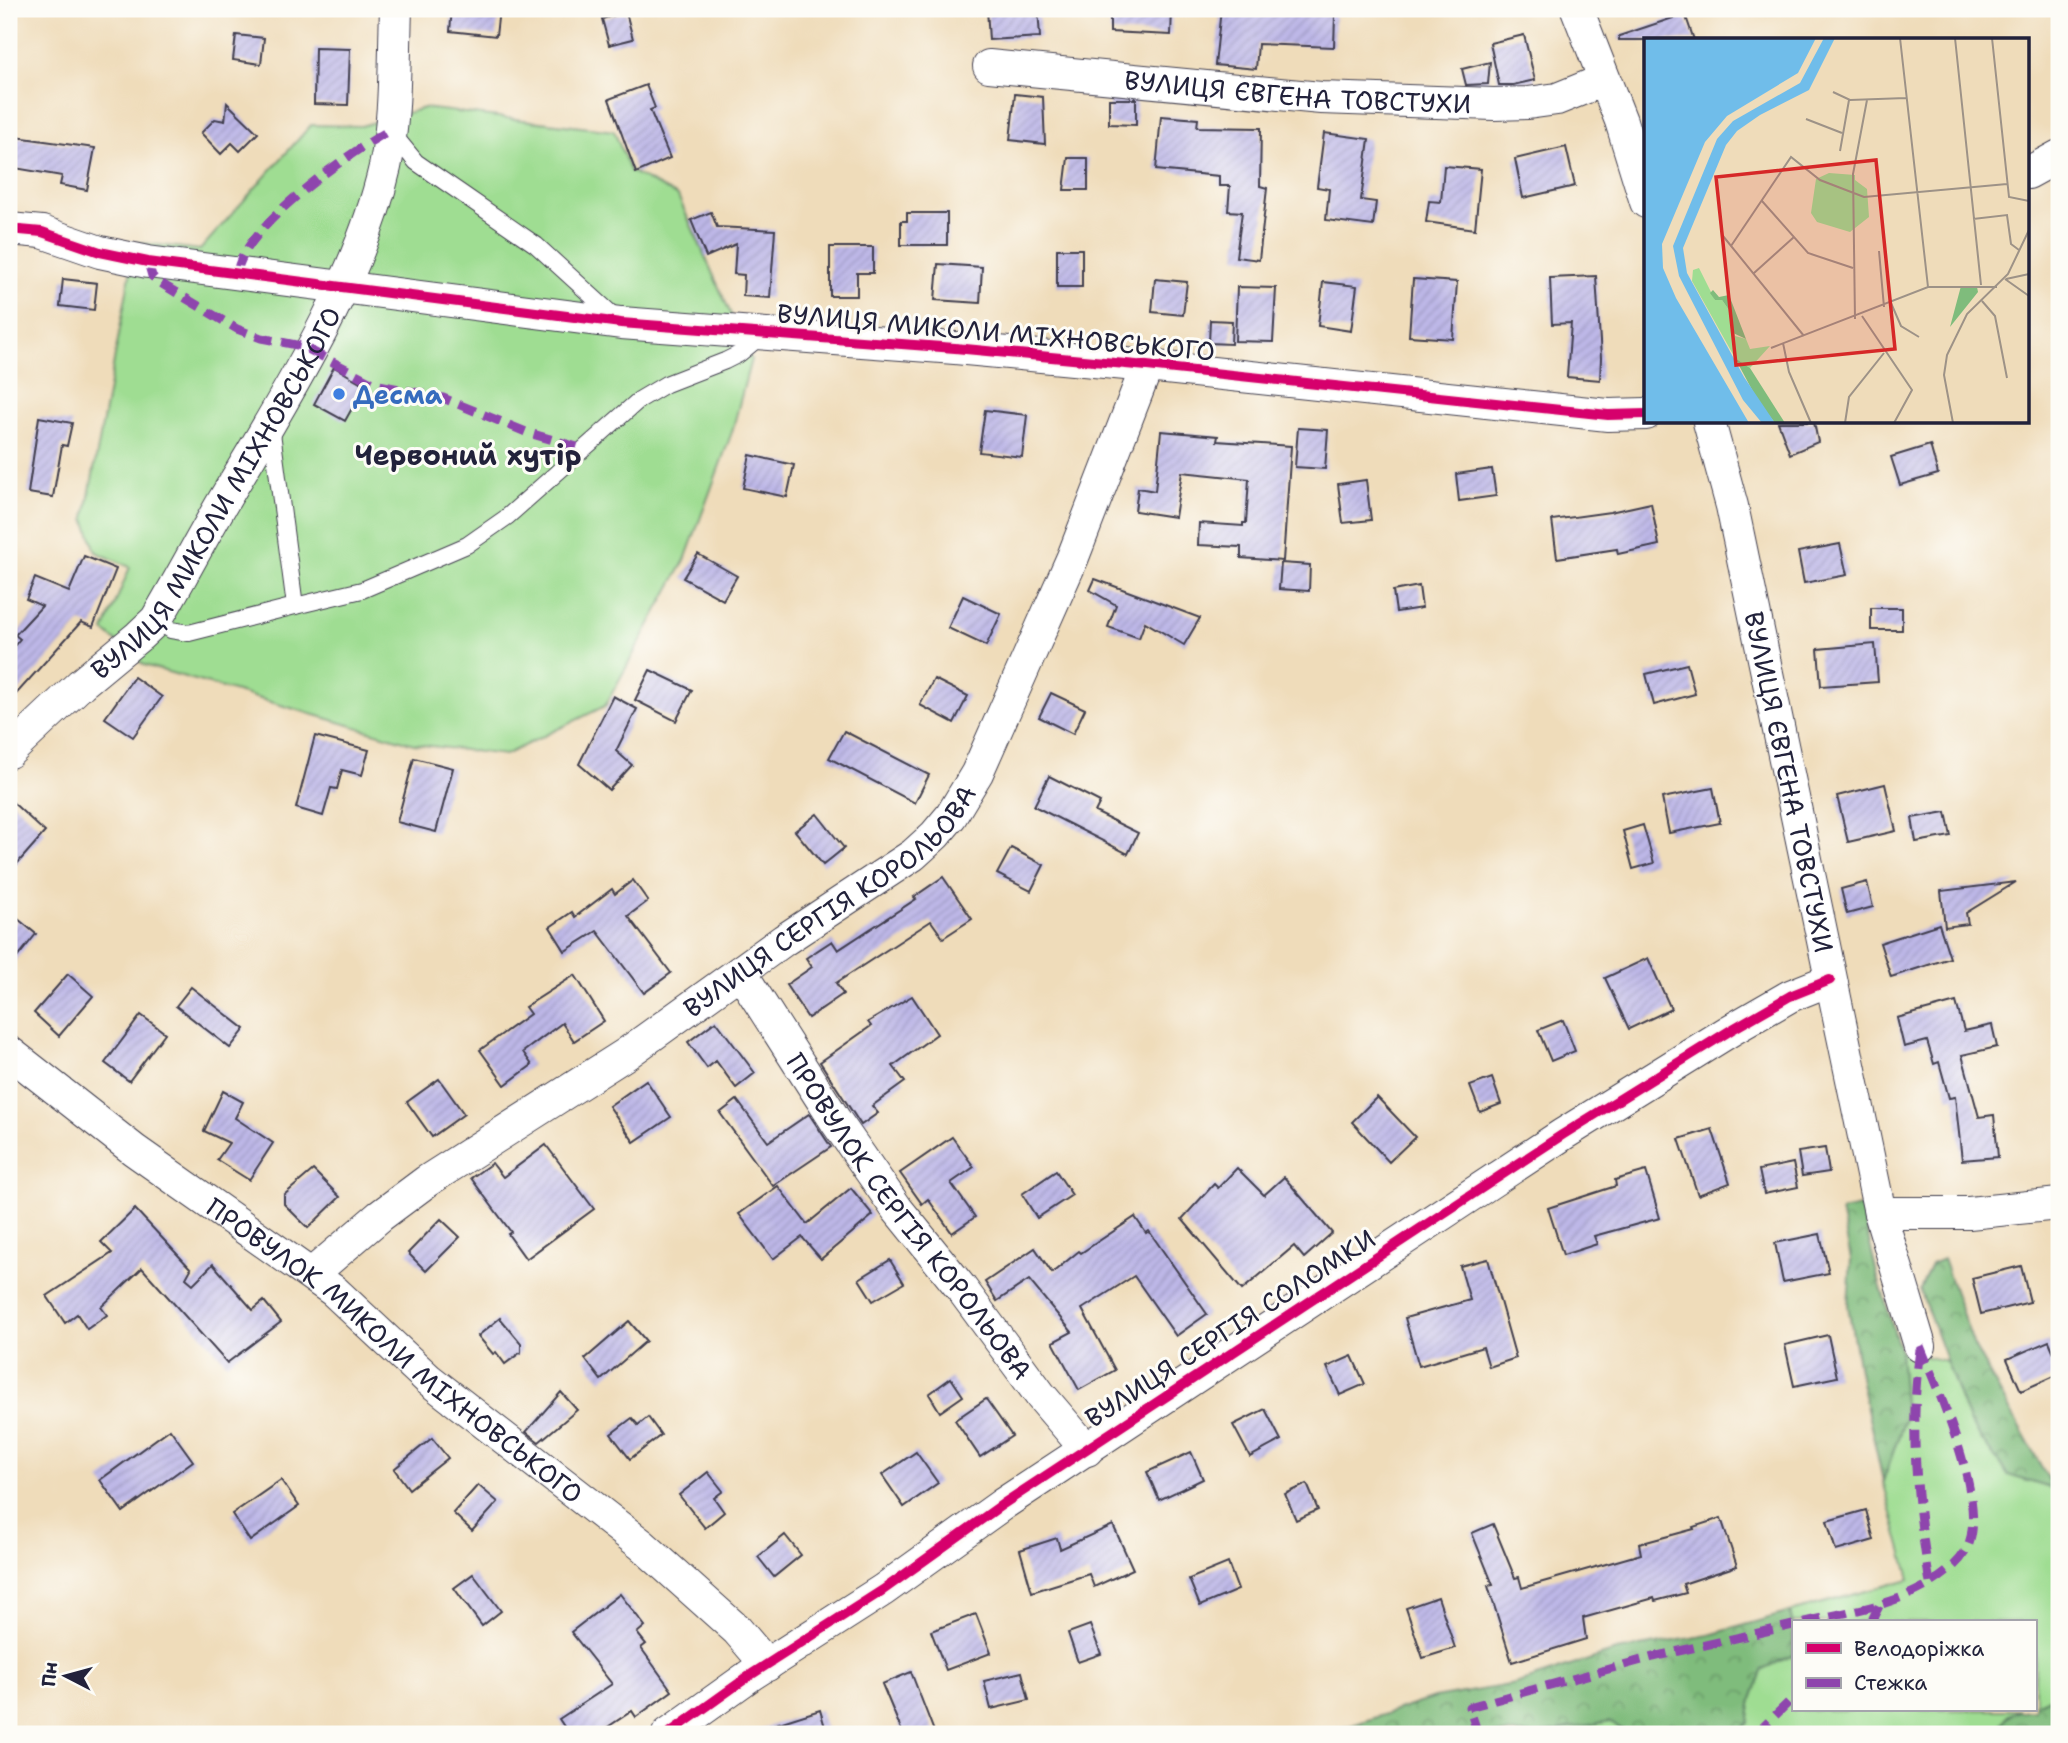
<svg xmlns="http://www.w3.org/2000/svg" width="2068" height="1743" viewBox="0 0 2068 1743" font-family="'Shantell Sans',sans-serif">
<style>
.green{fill:#9fdd92;stroke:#608066;stroke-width:2}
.forest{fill:url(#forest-crowns);stroke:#506f5c;stroke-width:2}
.building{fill:url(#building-hatch)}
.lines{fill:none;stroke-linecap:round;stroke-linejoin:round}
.service-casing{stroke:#413e4e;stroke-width:18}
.minor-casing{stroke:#413e4e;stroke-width:34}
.service{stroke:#fff;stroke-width:16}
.minor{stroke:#fff;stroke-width:32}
.quiet{stroke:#8e44ad;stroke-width:9;stroke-dasharray:18 9;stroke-linecap:butt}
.cycleway-casing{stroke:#fdfcf7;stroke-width:15}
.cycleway{stroke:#d6006c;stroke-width:10}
.shop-dot{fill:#3f7fe0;stroke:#fdfcf7;stroke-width:2.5}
.labels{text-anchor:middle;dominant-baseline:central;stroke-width:6;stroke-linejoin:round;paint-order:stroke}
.street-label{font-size:26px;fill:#22223b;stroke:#fdfcf7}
.shop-label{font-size:26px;font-weight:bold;fill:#366cbe;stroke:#fdfcf7;text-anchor:start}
.neighbourhood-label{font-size:28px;font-weight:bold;fill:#22223b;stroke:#fdfcf7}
.inset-road{fill:none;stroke:#9d9287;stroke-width:2}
.view{fill:#d62828;fill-opacity:0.15;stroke:#d62828;stroke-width:3.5}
.inset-edge{fill:none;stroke:#22223b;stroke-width:3.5}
</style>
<defs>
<pattern id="forest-crowns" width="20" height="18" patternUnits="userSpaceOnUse" patternTransform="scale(1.75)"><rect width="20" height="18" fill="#7fbc7c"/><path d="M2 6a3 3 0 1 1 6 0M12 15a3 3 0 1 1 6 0" fill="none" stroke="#689867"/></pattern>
<pattern id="building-hatch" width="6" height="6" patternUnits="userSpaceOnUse" patternTransform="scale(1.75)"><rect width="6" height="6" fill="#bdb7e7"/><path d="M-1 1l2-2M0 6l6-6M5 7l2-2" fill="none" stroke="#a29dc7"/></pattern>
</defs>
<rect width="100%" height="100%" fill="#fdfcf7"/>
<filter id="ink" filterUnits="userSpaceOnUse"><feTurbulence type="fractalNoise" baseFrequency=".0143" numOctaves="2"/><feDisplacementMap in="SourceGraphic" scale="14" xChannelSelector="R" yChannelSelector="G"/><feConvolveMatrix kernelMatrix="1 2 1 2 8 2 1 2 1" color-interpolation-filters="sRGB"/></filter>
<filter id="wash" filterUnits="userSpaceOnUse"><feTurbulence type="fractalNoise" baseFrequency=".00686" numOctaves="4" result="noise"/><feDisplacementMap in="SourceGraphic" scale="28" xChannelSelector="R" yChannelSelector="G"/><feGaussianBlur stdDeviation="1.57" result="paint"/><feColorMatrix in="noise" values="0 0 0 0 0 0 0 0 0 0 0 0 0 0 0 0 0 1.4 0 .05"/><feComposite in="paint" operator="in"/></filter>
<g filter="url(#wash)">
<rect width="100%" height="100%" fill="#efdcba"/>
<!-- green -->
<g class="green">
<path d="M424 108 614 131 630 171 678 196 751 359 732 432 685 560 605 706 505 755 414 744 144 665 104 631 130 567 96 552 85 518 136 242 200 250 311 125 361 126Z"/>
<path d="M1900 1351 1946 1361 1970 1424 2008 1475 2054 1489 2059 1499V1694L2035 1704V1622H1793V1627L1790 1612 1910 1579 1883 1481 1905 1418Z"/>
<path d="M1793 1655V1710H2020L2008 1715 1996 1734H1736L1748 1723 1752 1699 1763 1669Z"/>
<path d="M1610 1721 1628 1734H1541Z"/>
</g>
<!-- forest -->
<g class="forest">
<path d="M1861 1207 1877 1274 1900 1351 1905 1418 1883 1481 1861 1382 1848 1306 1851 1259 1841 1211Z"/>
<path d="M1943 1259 1974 1346 2054 1489 2008 1475 1970 1424 1920 1290 1931 1264Z"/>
<path d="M1790 1612 1793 1627V1655L1763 1669 1752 1699 1748 1723 1736 1734H1628L1610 1721 1541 1734H1325L1434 1698 1515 1684 1616 1651 1709 1635Z"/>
<path d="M2059 1694V1726L2035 1734H1996C2008 1714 2010 1710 2035 1710V1704Z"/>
</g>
<g id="blocks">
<!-- building -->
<g class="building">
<path d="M452 9H499L496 36 450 31Z"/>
<path d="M987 9H1038L1040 37 989 40Z"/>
<path d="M1110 9H1172L1171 35 1110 32Z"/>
<path d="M1221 9 1284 15V13L1335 15 1334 47 1258 44 1256 69 1215 65Z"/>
<path d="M626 12 633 39 609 45 602 19Z"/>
<path d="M1685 14 1694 40H1619V36Z"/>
<path d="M236 35 264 38 261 64 233 60Z"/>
<path d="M1524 35 1535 80 1513 85H1499L1490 43Z"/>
<path d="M315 48 350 49 348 105 314 104Z"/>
<path d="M1490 62 1488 84 1466 85 1462 69Z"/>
<path d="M646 85 655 108 650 110 670 158 636 173 609 99Z"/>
<path d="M1015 94 1043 97 1045 144 1010 140Z"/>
<path d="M1109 99H1136V125L1109 124Z"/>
<path d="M227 103 258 133 240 151 232 143 221 154 201 133 215 119 225 121Z"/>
<path d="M1161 116 1198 119 1197 127 1261 128 1260 186 1267 188 1259 260 1236 257 1242 212 1228 211 1230 186H1219V176L1156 170Z"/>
<path d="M1324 133 1369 139 1361 200 1376 202 1373 226 1326 220 1329 189 1317 187Z"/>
<path d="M9 136 95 148 87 190 60 185 62 176 9 167Z"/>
<path d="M1566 147 1575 186 1523 198 1515 159Z"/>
<path d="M1068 158H1088V190H1064Z"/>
<path d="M1444 166 1481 169 1475 229 1426 222 1429 201 1441 202Z"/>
<path d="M711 212 717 227 775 230 770 298 743 296 744 275 734 274 736 244 706 257 691 220Z"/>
<path d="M907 213H947V245H901V221H907Z"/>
<path d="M830 247H873V273H857V296H830Z"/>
<rect x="1057" y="249" width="25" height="38"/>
<path d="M938 264 982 267 980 303 935 300Z"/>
<path d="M1596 276 1601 358 1600 380 1567 377 1571 323 1552 324 1550 278Z"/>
<path d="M63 279 97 283 94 310 60 306Z"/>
<path d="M1155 279 1187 282 1183 315 1152 312Z"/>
<path d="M1413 279 1457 282 1453 339 1409 336Z"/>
<path d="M1323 282 1357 286 1351 331 1318 326Z"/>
<path d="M1237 287 1276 288 1273 342 1235 341Z"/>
<path d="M1210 320 1232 321 1231 344 1209 343Z"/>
<path d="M334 367 365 385 345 421 314 404Z"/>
<path d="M985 410 1027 415 1022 457 979 452Z"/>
<path d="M39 417 72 423 67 446 62 445 53 497 28 493Z"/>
<path d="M1778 422H1814L1818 442 1790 454Z"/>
<path d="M1298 428 1328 430 1325 469 1295 467Z"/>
<path d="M1161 431 1218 436 1217 441 1291 446 1283 561 1241 558V547L1198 545 1199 523 1243 526V523H1246L1249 479 1182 472 1175 517 1135 511 1138 488 1155 491Z"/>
<path d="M1930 445 1938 474 1900 485 1891 457Z"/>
<path d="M750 455 794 465 787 497 743 488Z"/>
<path d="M1492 469 1496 496 1459 501 1456 474Z"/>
<path d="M1366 480 1371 520 1343 523 1338 484Z"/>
<path d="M1651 503 1659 545 1618 554 1617 549 1557 558 1552 520 1610 512Z"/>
<path d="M1840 544 1847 575 1804 583 1798 552Z"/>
<path d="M698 554 737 576 723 600 683 578Z"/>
<path d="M84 556 116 569 93 627 81 622 9 702V652L20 639 15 635 42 606 26 599 35 578 69 592Z"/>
<path d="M1281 563 1310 565 1309 591 1279 589Z"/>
<path d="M1095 579 1152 600 1200 618 1184 645 1145 622 1139 638 1108 627 1116 605 1090 590Z"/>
<path d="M1419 586 1422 608 1396 612 1393 591Z"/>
<path d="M963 596 1001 614 986 646 948 628Z"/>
<rect x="1871" y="608" width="31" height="22"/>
<path d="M1875 644 1878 682 1821 686 1818 649Z"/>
<path d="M1687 664 1695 694 1654 705 1646 674Z"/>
<path d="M650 670 692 690 676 721 635 700Z"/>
<path d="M134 677 162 697 133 737 105 718Z"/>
<path d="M934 679 968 696 954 723 920 705Z"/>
<path d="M1051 693 1085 709 1073 734 1039 717Z"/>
<path d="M613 696 637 709 616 751 632 765 609 790 579 764Z"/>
<path d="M844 731 929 775 915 803 829 758Z"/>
<path d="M315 736 369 750 362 775 342 770 337 789 331 788 323 816 296 808Z"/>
<path d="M414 758 453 768 436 832 397 822Z"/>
<path d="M1049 776 1100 802 1095 812 1138 833 1128 854 1034 806Z"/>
<path d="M1885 784 1896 831 1848 842 1837 796Z"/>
<path d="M1713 788 1720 823 1669 833 1662 798Z"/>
<path d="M9 799 45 832 9 873Z"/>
<path d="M1946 812 1951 836 1916 842 1912 818Z"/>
<path d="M817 814 844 848 823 865 795 831Z"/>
<path d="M1643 825 1654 863 1633 869 1623 831Z"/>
<path d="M1011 848 1044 865 1031 891 997 874Z"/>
<path d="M943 877 972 919 943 938 931 921 836 983 843 994 808 1018 786 985 812 967 806 958 832 941 838 950 916 899 914 897Z"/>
<path d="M633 880 648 901 628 916 671 973 644 993 597 931 565 951 550 927 572 912 575 917 612 889 615 894Z"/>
<path d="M1867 882 1873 907 1847 914 1841 889Z"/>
<path d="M2016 882 1966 913 1968 924 1945 927 1941 891Z"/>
<path d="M18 919 36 934 9 968V931Z"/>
<path d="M1939 924 1950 958 1891 977 1880 943Z"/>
<path d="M1648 958 1671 1009 1629 1029 1605 978Z"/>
<path d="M68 974 93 996 59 1036 34 1013Z"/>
<path d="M575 975 604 1021 574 1041 562 1023 523 1052 532 1065 505 1085 480 1050 530 1014 525 1007Z"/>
<path d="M191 987 245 1029 230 1048 176 1006Z"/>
<path d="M912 996 937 1034 893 1066 905 1082 872 1106 878 1113 861 1125 820 1062 871 1026 868 1022Z"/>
<path d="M1956 1002 1964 1031 1992 1025 1997 1047 1962 1055 1979 1117 1994 1115 1998 1157 1962 1160 1955 1097 1949 1098 1939 1062 1934 1064 1927 1041 1904 1047 1897 1018Z"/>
<path d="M141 1015 165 1033 129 1081 105 1063Z"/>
<path d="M1563 1020 1575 1051 1551 1061 1538 1030Z"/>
<path d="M716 1021 755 1073 736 1088 716 1061 707 1068 688 1042Z"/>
<path d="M1492 1078 1501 1104 1480 1112 1470 1086Z"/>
<path d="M439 1079 464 1114 432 1137 407 1102Z"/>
<path d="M646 1080 671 1117 634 1142 609 1106Z"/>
<path d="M223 1091 243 1102 235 1118 273 1143 249 1180 217 1160 229 1143 204 1131Z"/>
<path d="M1377 1097 1415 1137 1389 1162 1352 1122Z"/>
<path d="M737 1100 768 1142 809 1114 831 1147 773 1186 720 1113Z"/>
<path d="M1712 1129 1730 1183 1698 1195 1679 1139Z"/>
<path d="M952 1137 974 1167 951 1183 975 1217 952 1233 928 1199 922 1204 900 1173Z"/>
<path d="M546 1145 594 1209 526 1259 508 1234 511 1232 471 1178 492 1163 503 1177Z"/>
<path d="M1825 1148 1829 1172 1802 1176 1798 1152Z"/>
<path d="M1793 1163 1798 1187 1764 1194 1759 1170Z"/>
<path d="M1237 1168 1264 1195 1284 1177 1332 1233 1304 1258 1294 1246 1242 1290 1182 1219 1214 1184 1218 1188Z"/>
<path d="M313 1170 340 1197 308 1228 284 1204V1195Z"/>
<path d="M1056 1171 1072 1195 1037 1218 1022 1194Z"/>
<path d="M1646 1171 1660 1218 1594 1236 1597 1244 1563 1255 1548 1208 1616 1186 1615 1180Z"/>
<path d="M778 1186 807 1224 851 1188 873 1215 821 1259 802 1237 773 1259 739 1214Z"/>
<path d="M135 1209 191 1269 186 1278 193 1284 213 1264 253 1310 264 1301 281 1322 227 1363 142 1268 101 1307 107 1315 87 1329 77 1314 65 1323 47 1296 112 1253 101 1242Z"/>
<path d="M1135 1217 1146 1233 1149 1231 1207 1314 1176 1336 1134 1276 1082 1309 1115 1370 1079 1390 1053 1342 1072 1332 1029 1280 997 1301 985 1282 1035 1248 1052 1273 1079 1251 1081 1253Z"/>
<path d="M441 1219 460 1237 426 1271 408 1253Z"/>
<path d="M1820 1234 1829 1273 1783 1282 1775 1243Z"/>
<path d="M1488 1259 1516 1358 1489 1367 1483 1347 1419 1366 1405 1318 1470 1300 1460 1266Z"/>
<path d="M890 1260 904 1283 873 1301 859 1279Z"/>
<path d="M2021 1266 2030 1302 1981 1314 1972 1278Z"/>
<path d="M500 1318 521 1343V1352L505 1364 496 1352 493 1354 478 1336Z"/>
<path d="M629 1321 646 1341 601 1380 585 1359Z"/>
<path d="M1828 1335 1837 1377 1794 1386 1785 1345Z"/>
<path d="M2049 1341 2059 1365V1374L2021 1391 2007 1359Z"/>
<path d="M1352 1356 1365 1384 1340 1395 1327 1367Z"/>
<path d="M951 1378 963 1396 940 1412 929 1394Z"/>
<path d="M561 1392 577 1410 539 1442 526 1432Z"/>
<path d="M986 1399 1012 1436 980 1457 955 1420Z"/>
<path d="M1265 1409 1281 1440 1250 1457 1233 1425Z"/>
<path d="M648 1417 661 1435 630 1459 611 1434 632 1418 638 1425Z"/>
<path d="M170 1429 193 1461 123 1512 100 1480Z"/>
<path d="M432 1438 448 1458 409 1489 394 1469Z"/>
<path d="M916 1452 938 1483 904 1507 882 1475Z"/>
<path d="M1191 1452 1203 1479 1159 1500 1147 1472Z"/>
<path d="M708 1472 723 1491 714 1498 724 1512 705 1528 679 1495Z"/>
<path d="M281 1480 299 1506 250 1541 232 1514Z"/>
<path d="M1307 1484 1318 1510 1296 1520 1285 1494Z"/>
<path d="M478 1485 498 1502 472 1531 453 1513Z"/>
<path d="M1866 1510 1874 1540 1836 1551 1827 1521Z"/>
<path d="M1721 1518 1737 1566 1683 1584 1686 1593 1655 1601 1654 1598 1583 1618 1586 1639 1512 1662 1488 1586 1493 1585 1472 1533 1493 1524 1515 1578 1519 1577 1522 1588 1641 1554 1639 1544 1694 1529 1693 1527Z"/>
<path d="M1113 1525 1133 1569 1094 1587 1089 1574 1032 1592 1020 1550 1057 1538 1060 1549Z"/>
<path d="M785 1535 801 1555 774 1577 758 1557Z"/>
<path d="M1228 1563 1238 1590 1200 1606 1189 1579Z"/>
<path d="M473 1574 501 1611 482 1626 454 1588Z"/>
<path d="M620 1594 645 1626 637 1633 646 1644 641 1648 672 1691 636 1717 632 1711 597 1734H569L559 1719 612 1684 571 1632Z"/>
<path d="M1438 1597 1455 1648 1423 1658 1406 1608Z"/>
<path d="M976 1614 991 1653 946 1670 931 1631Z"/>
<path d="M1090 1625 1101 1654 1078 1662 1068 1633Z"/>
<path d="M911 1672 935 1734H903L882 1684Z"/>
<path d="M1022 1672 1029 1700 991 1709 984 1681Z"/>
<path d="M820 1710 827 1734H760V1729Z"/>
</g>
</g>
</g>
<g filter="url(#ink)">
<use href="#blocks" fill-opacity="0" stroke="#413e4e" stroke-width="2"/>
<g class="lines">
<!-- service casing -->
<g class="service-casing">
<g id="service">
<path d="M393 134 416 162 536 245 617 319"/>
<path d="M295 606 362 590 467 545 507 517 639 400 666 384 725 361 739 354 762 335"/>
<path d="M156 620 171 630 189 633 295 606 271 425"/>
</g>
</g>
<!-- minor casing -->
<g class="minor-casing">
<g id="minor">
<path d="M1577 9 1621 121 1646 202"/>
<path id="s1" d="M989 66 1321 98 1494 104 1528 103 1557 99 1604 80"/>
<path d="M2028 173 2059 156"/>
<path d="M9 229 42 232 100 252 148 262 621 323 955 348 1147 366 1608 415 1646 414"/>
<path id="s2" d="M1709 422 1732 506 1880 1213 1920 1346"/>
<path id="s3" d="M9 752 81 684 139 636 156 620C180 580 201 539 224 500 284 399 359 282 385 167 396 118 394 60 396 9"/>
<path id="s4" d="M741 973 835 1120 897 1209 961 1288 1041 1396 1087 1450"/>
<path id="s5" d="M9 1052 134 1150 334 1291 428 1379 642 1545 737 1630 767 1665"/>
<path d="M1880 1213H1969L2059 1204"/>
<path id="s6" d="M312 1274 380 1216 427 1181 626 1054 784 940 913 855 935 835 951 816 977 773 1073 557 1147 366"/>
<path d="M668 1734 752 1674 883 1590 1003 1504 1562 1135 1731 1030 1790 996 1830 980"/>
</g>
</g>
<!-- service -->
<use href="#service" class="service"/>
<!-- minor -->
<use href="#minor" class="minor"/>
<!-- quiet -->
<g class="quiet">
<path d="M148 262 152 276 157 281 237 329 261 338 302 346 375 384 443 398 526 432 584 449"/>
<path d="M237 273C244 226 349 153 390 130"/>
<path d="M1920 1350C1909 1428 1917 1506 1930 1583"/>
<path d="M1804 1622C1845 1612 1894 1606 1931 1583 1945 1574 1962 1561 1968 1546 1988 1501 1938 1391 1920 1346"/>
<path d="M1871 1622 1880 1604"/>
<path d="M1478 1734 1469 1707 1653 1657 1793 1625"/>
<path d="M1756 1734 1793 1698"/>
</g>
<!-- cycleway casing -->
<g class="cycleway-casing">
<g id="cycleway">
<path d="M9 229 42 232 100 252 148 262 621 323 955 348 1147 366 1608 415 1646 414"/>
<path d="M668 1734 752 1674 883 1590 1003 1504 1562 1135 1731 1030 1790 996 1830 980"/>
</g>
</g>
<!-- cycleway -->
<use href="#cycleway" class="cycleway"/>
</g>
</g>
<!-- markers -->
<circle class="shop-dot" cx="339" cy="394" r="7"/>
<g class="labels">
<!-- street labels -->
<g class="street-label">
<text stroke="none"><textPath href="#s1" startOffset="310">ВУЛИЦЯ ЄВГЕНА ТОВСТУХИ</textPath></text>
<text transform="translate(996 332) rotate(5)">ВУЛИЦЯ МИКОЛИ МІХНОВСЬКОГО</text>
<text stroke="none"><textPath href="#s3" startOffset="336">ВУЛИЦЯ МИКОЛИ МІХНОВСЬКОГО</textPath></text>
<text stroke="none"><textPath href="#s2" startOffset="369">ВУЛИЦЯ ЄВГЕНА ТОВСТУХИ</textPath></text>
<text stroke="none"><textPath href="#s6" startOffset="640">ВУЛИЦЯ СЕРГІЯ КОРОЛЬОВА</textPath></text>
<text stroke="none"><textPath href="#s4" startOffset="296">ПРОВУЛОК СЕРГІЯ КОРОЛЬОВА</textPath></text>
<text transform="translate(1230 1328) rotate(-33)">ВУЛИЦЯ СЕРГІЯ СОЛОМКИ</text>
<text stroke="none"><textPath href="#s5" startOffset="488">ПРОВУЛОК МИКОЛИ МІХНОВСЬКОГО</textPath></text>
</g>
<!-- shop labels -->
<g class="shop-label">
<text x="353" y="394">Десма</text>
</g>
<!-- neighbourhood labels -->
<g class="neighbourhood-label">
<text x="468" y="455">Червоний хутір</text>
</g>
</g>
<!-- overview -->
<g transform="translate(1644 38)">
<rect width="385" height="385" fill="#efdcba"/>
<path d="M185 135 211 137V142L223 151 225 179 206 194 173 184 167 175 172 141ZM55 230 71 262H78L87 275 91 298 102 301 106 311 126 308 106 330 91 320 48 243 49 232Z" fill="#9fdd92"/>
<path d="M317 248 333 249 334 254 306 289ZM69 252 75 259 85 257 102 301 87 294V275L78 262H71L66 255ZM91 320 106 330 141 385H131L114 363Z" fill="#7fbc7c"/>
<path d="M0 0H172L154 35 83 78 61 104 18 206 19 230 32 260 105 385H0ZM180 0H191L165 52 116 77 93 93 82 107 39 210 43 235 100 339 131 385H118L99 362 35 238 29 208 73 101 89 83 156 45Z" fill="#70bdea"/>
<path class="inset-road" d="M256 0 284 249M311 0 337 247M348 0 365 159 385 163M189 54 206 62 262 60M162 81 198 95M196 113 205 62M118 163 164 215 209 230M329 181 363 177 367 206 375 212M79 198 160 298M87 208 147 119 176 142 220 159 363 146M235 213 240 269M110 235 150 199M361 241 385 258M362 241 385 236M338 263 351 278 363 340M247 265 257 288 275 299M218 278 268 352 250 385M211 281 209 136 223 62M139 305 145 334 167 385M127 310 284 249H353M201 385 205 359 240 315M309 385 300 337 303 317 323 276 364 236 385 192"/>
<path class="view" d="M232 122 251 311 92 327 72 139Z"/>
<rect width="385" height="385" class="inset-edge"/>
</g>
<!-- margin -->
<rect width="2068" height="1743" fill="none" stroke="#fdfcf7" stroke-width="35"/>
<!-- legend -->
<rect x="1792" y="1620" width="245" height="91" fill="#fdfcf7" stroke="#a5a5ac" stroke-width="2"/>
<rect x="1806" y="1643" width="35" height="10" fill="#d6006c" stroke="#a5a5ac" stroke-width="2"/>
<text x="1854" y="1656" font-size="21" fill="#22223b">Велодоріжка</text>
<rect x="1806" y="1678" width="35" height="10" fill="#8e44ad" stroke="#a5a5ac" stroke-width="2"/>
<text x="1854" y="1690" font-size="21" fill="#22223b">Стежка</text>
<!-- north arrow -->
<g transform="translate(66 1676) rotate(276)" stroke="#fdfcf7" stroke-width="5" paint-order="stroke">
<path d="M0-5L12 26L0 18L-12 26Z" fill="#22223b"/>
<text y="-10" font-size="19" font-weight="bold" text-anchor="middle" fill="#22223b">Пн</text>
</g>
</svg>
